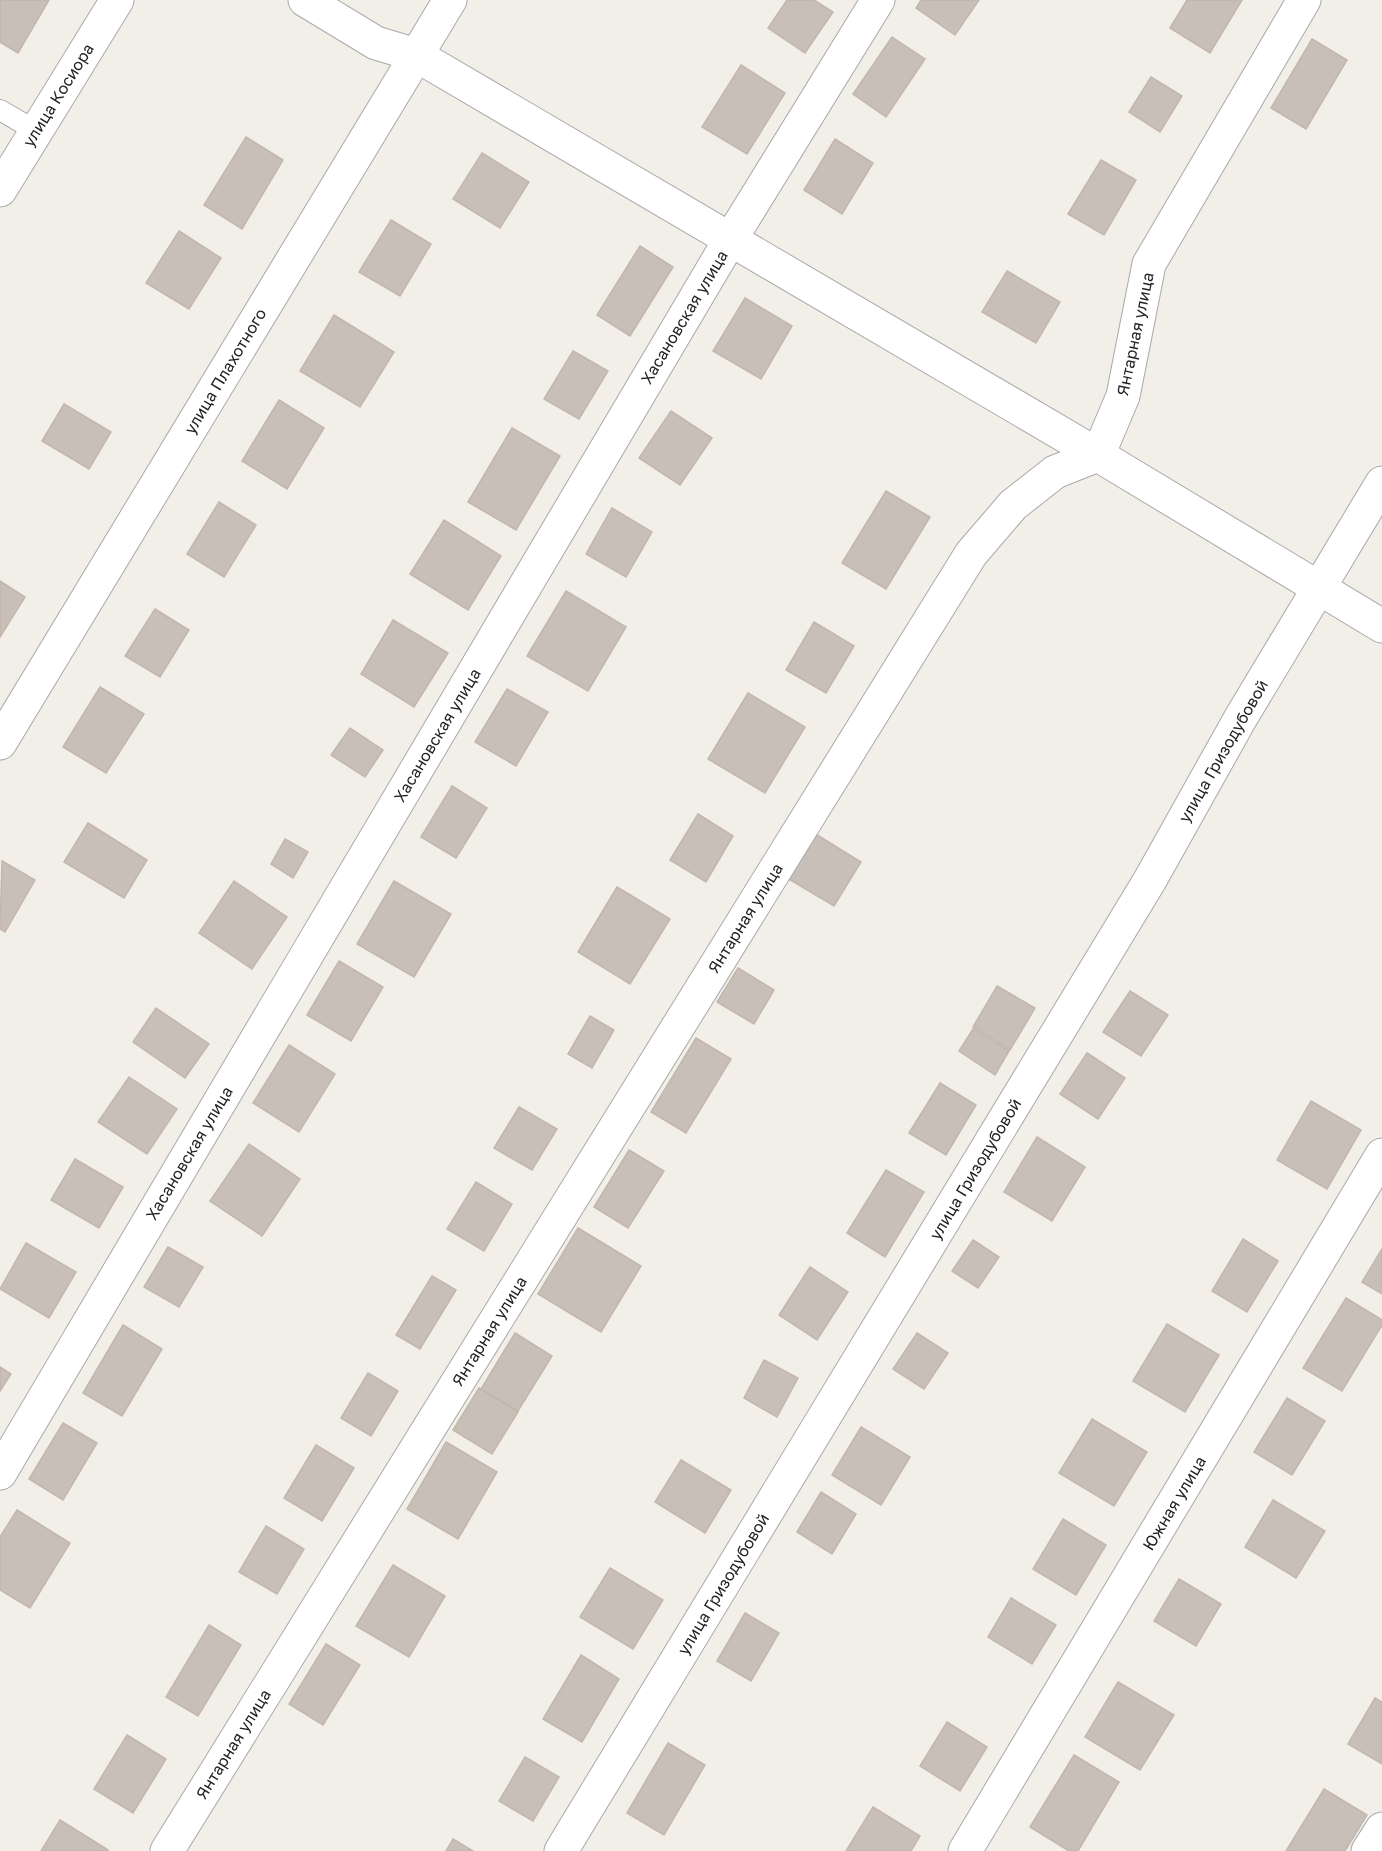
<svg xmlns="http://www.w3.org/2000/svg" width="1382" height="1851" viewBox="0 0 1382 1851" font-family="'Golos Text',sans-serif">
<style>
.building{fill:#c7bfb8;stroke:#c4b6ab;stroke-width:1.5}
.lines{fill:none;stroke-linecap:round;stroke-linejoin:round}
.lane-casing{stroke:#a9a9a9;stroke-width:22}
.street-casing{stroke:#a9a9a9;stroke-width:35}
.lane{stroke:#fff;stroke-width:20}
.street{stroke:#fff;stroke-width:33}
.labels{text-anchor:middle;dominant-baseline:central;stroke-width:4.5;stroke-linejoin:round;paint-order:stroke}
.street-label{font-size:16px;fill:#222;stroke:#fff}
</style>
<rect width="100%" height="100%" fill="#f2efe9"/>
<!-- building -->
<g class="building">
<path d="M0 0H49L18 53 0 42Z"/>
<path d="M787 0H814L833 12 805 53 768 28Z"/>
<path d="M921 0H979L955 35 916 8Z"/>
<path d="M1187 0H1242L1210 53 1170 28Z"/>
<path d="M892 37 925 59 886 117 853 94Z"/>
<path d="M1312 39 1347 60 1306 129 1271 108Z"/>
<path d="M741 65 785 93 747 154 702 127Z"/>
<path d="M1151 77 1182 96 1160 132 1129 112Z"/>
<path d="M246 137 283 160 242 229 204 205Z"/>
<path d="M835 139 873 163 842 214 804 190Z"/>
<path d="M482 153 529 182 500 228 453 199Z"/>
<path d="M1101 160 1136 180 1104 235 1068 214Z"/>
<path d="M391 220 431 244 400 296 359 272Z"/>
<path d="M179 231 221 258 189 309 146 283Z"/>
<path d="M640 246 673 267 630 336 597 315Z"/>
<path d="M1007 271 1060 302 1036 343 982 312Z"/>
<path d="M745 298 792 326 761 379 713 351Z"/>
<path d="M334 315 394 352 360 407 300 371Z"/>
<path d="M573 351 608 371 579 419 544 399Z"/>
<path d="M279 400 324 428 287 489 242 461Z"/>
<path d="M64 404 111 432 89 469 42 441Z"/>
<path d="M671 411 712 438 680 485 639 458Z"/>
<path d="M512 428 560 456 516 530 468 502Z"/>
<path d="M886 491 930 517 886 589 842 563Z"/>
<path d="M219 502 256 525 224 577 187 554Z"/>
<path d="M612 508 652 532 626 577 586 554Z"/>
<path d="M444 520 501 556 468 610 410 574Z"/>
<path d="M0 581 25 597 0 637Z"/>
<path d="M566 591 626 627 588 691 527 656Z"/>
<path d="M155 609 189 630 160 677 125 656Z"/>
<path d="M393 620 448 653 414 707 361 674Z"/>
<path d="M814 622 854 646 826 693 786 670Z"/>
<path d="M100 687 144 714 106 773 63 747Z"/>
<path d="M507 689 548 712 516 766 475 742Z"/>
<path d="M748 693 805 727 765 793 708 759Z"/>
<path d="M350 728 383 750 365 777 331 755Z"/>
<path d="M452 786 487 808 456 858 421 837Z"/>
<path d="M698 814 733 836 706 882 670 860Z"/>
<path d="M88 823 147 860 124 898 64 862Z"/>
<path d="M814 833 861 862 834 906 787 878Z"/>
<path d="M285 839 308 852 293 878 271 864Z"/>
<path d="M2 861 35 880 5 932 0 929Z"/>
<path d="M234 881 287 917 252 969 199 933Z"/>
<path d="M394 881 451 914 414 977 357 944Z"/>
<path d="M617 887 670 919 630 984 578 952Z"/>
<path d="M339 961 383 987 351 1041 307 1015Z"/>
<path d="M738 968 774 990 754 1024 717 1002Z"/>
<path d="M997 986 1035 1008 1010 1050 973 1027Z"/>
<path d="M1130 991 1168 1015 1141 1056 1103 1032Z"/>
<path d="M156 1008 209 1044 185 1078 133 1042Z"/>
<path d="M590 1016 614 1030 592 1068 568 1054Z"/>
<path d="M973 1029 1009 1051 995 1075 959 1051Z"/>
<path d="M696 1038 731 1059 686 1133 651 1112Z"/>
<path d="M289 1045 335 1074 299 1132 253 1103Z"/>
<path d="M1087 1053 1125 1078 1098 1119 1060 1094Z"/>
<path d="M129 1077 177 1109 147 1154 98 1122Z"/>
<path d="M940 1083 976 1105 946 1155 909 1133Z"/>
<path d="M1311 1101 1361 1130 1327 1189 1277 1160Z"/>
<path d="M519 1107 557 1129 532 1170 494 1148Z"/>
<path d="M1037 1137 1085 1167 1052 1221 1004 1192Z"/>
<path d="M249 1144 300 1179 262 1236 210 1201Z"/>
<path d="M629 1150 664 1171 628 1228 594 1207Z"/>
<path d="M75 1159 123 1187 99 1228 51 1200Z"/>
<path d="M886 1170 924 1192 885 1257 847 1233Z"/>
<path d="M476 1182 512 1204 484 1251 447 1229Z"/>
<path d="M578 1228 641 1266 601 1332 538 1294Z"/>
<path d="M1243 1239 1278 1261 1247 1312 1212 1291Z"/>
<path d="M973 1240 999 1257 978 1288 952 1271Z"/>
<path d="M26 1243 76 1272 49 1318 0 1289Z"/>
<path d="M168 1247 203 1267 179 1307 144 1287Z"/>
<path d="M1382 1249V1294L1362 1282Z"/>
<path d="M810 1267 848 1292 817 1340 779 1315Z"/>
<path d="M432 1276 456 1290 420 1349 396 1335Z"/>
<path d="M1346 1298 1382 1320V1325L1342 1391 1303 1368Z"/>
<path d="M1167 1324 1219 1355 1185 1412 1133 1381Z"/>
<path d="M123 1325 162 1349 122 1416 83 1393Z"/>
<path d="M515 1333 552 1356 518 1411 481 1389Z"/>
<path d="M917 1333 948 1353 924 1389 893 1369Z"/>
<path d="M764 1360 798 1378 777 1417 744 1398Z"/>
<path d="M0 1367 11 1374 0 1391Z"/>
<path d="M368 1373 398 1391 371 1436 341 1418Z"/>
<path d="M479 1388 518 1412 492 1454 453 1430Z"/>
<path d="M1287 1398 1325 1421 1292 1475 1254 1452Z"/>
<path d="M1092 1419 1147 1452 1114 1506 1059 1473Z"/>
<path d="M63 1423 97 1443 63 1500 29 1479Z"/>
<path d="M861 1427 910 1457 881 1505 832 1475Z"/>
<path d="M446 1442 497 1472 458 1539 407 1509Z"/>
<path d="M316 1445 354 1468 322 1521 284 1498Z"/>
<path d="M681 1460 731 1490 705 1533 655 1502Z"/>
<path d="M821 1492 856 1514 832 1554 797 1532Z"/>
<path d="M1273 1500 1325 1531 1296 1578 1245 1547Z"/>
<path d="M17 1510 70 1543 30 1608 0 1590V1537Z"/>
<path d="M1063 1519 1106 1545 1076 1595 1033 1569Z"/>
<path d="M266 1526 304 1549 277 1594 239 1572Z"/>
<path d="M393 1565 445 1596 409 1657 356 1626Z"/>
<path d="M610 1568 663 1600 633 1649 580 1617Z"/>
<path d="M1179 1579 1221 1604 1196 1646 1154 1621Z"/>
<path d="M1011 1598 1056 1625 1032 1664 988 1637Z"/>
<path d="M745 1613 779 1633 751 1681 717 1661Z"/>
<path d="M209 1625 241 1645 198 1716 166 1697Z"/>
<path d="M326 1644 360 1665 323 1725 289 1704Z"/>
<path d="M581 1655 619 1679 582 1742 543 1719Z"/>
<path d="M1118 1682 1174 1715 1140 1770 1085 1737Z"/>
<path d="M1375 1698 1382 1702V1764L1348 1744Z"/>
<path d="M947 1722 987 1747 960 1791 920 1766Z"/>
<path d="M127 1735 166 1759 133 1813 94 1789Z"/>
<path d="M668 1743 705 1765 664 1835 627 1813Z"/>
<path d="M1074 1755 1119 1782 1078 1851H1069L1030 1827Z"/>
<path d="M525 1757 559 1777 533 1821 499 1801Z"/>
<path d="M1324 1789 1367 1815 1345 1851H1286Z"/>
<path d="M873 1807 920 1836 911 1851H846Z"/>
<path d="M60 1820 108 1850 107 1851H41Z"/>
<path d="M453 1839 473 1851H446Z"/>
</g>
<g class="lines">
<!-- lane casing -->
<g class="lane-casing">
<path id="lane" d="M0 110 36 131"/>
</g>
<!-- street casing -->
<g class="street-casing">
<g id="street">
<path d="M305 0 376 43 416 55 1098 455 1382 626"/>
<path d="M0 190 117 0"/>
<path d="M0 743 450 0"/>
<path d="M0 1473 730 240 878 0"/>
<path d="M167 1851 971 554 1013 505 1055 472 1098 455 1123 396 1149 264 1304 0"/>
<path d="M561 1851 1150 880 1240 719 1382 483"/>
<path d="M965 1851 1382 1155"/>
<path d="M1368 1851 1382 1829"/>
</g>
</g>
<!-- lane -->
<use href="#lane" class="lane"/>
<!-- street -->
<use href="#street" class="street"/>
</g>
<g class="labels">
<!-- street labels -->
<g class="street-label">
<text transform="translate(58 95) rotate(-58)">улица Косиора</text>
<text transform="translate(684 317) rotate(-59)">Хасановская улица</text>
<text transform="translate(1135 334) rotate(-78)">Янтарная улица</text>
<text transform="translate(225 371) rotate(-59)">улица Плахотного</text>
<text transform="translate(437 735) rotate(-59)">Хасановская улица</text>
<text transform="translate(1223 751) rotate(-60)">улица Гризодубовой</text>
<text transform="translate(745 918) rotate(-58)">Янтарная улица</text>
<text transform="translate(189 1153) rotate(-59)">Хасановская улица</text>
<text transform="translate(975 1169) rotate(-59)">улица Гризодубовой</text>
<text transform="translate(489 1331) rotate(-58)">Янтарная улица</text>
<text transform="translate(1174 1503) rotate(-59)">Южная улица</text>
<text transform="translate(723 1584) rotate(-59)">улица Гризодубовой</text>
<text transform="translate(233 1744) rotate(-58)">Янтарная улица</text>
</g>
</g>
</svg>
